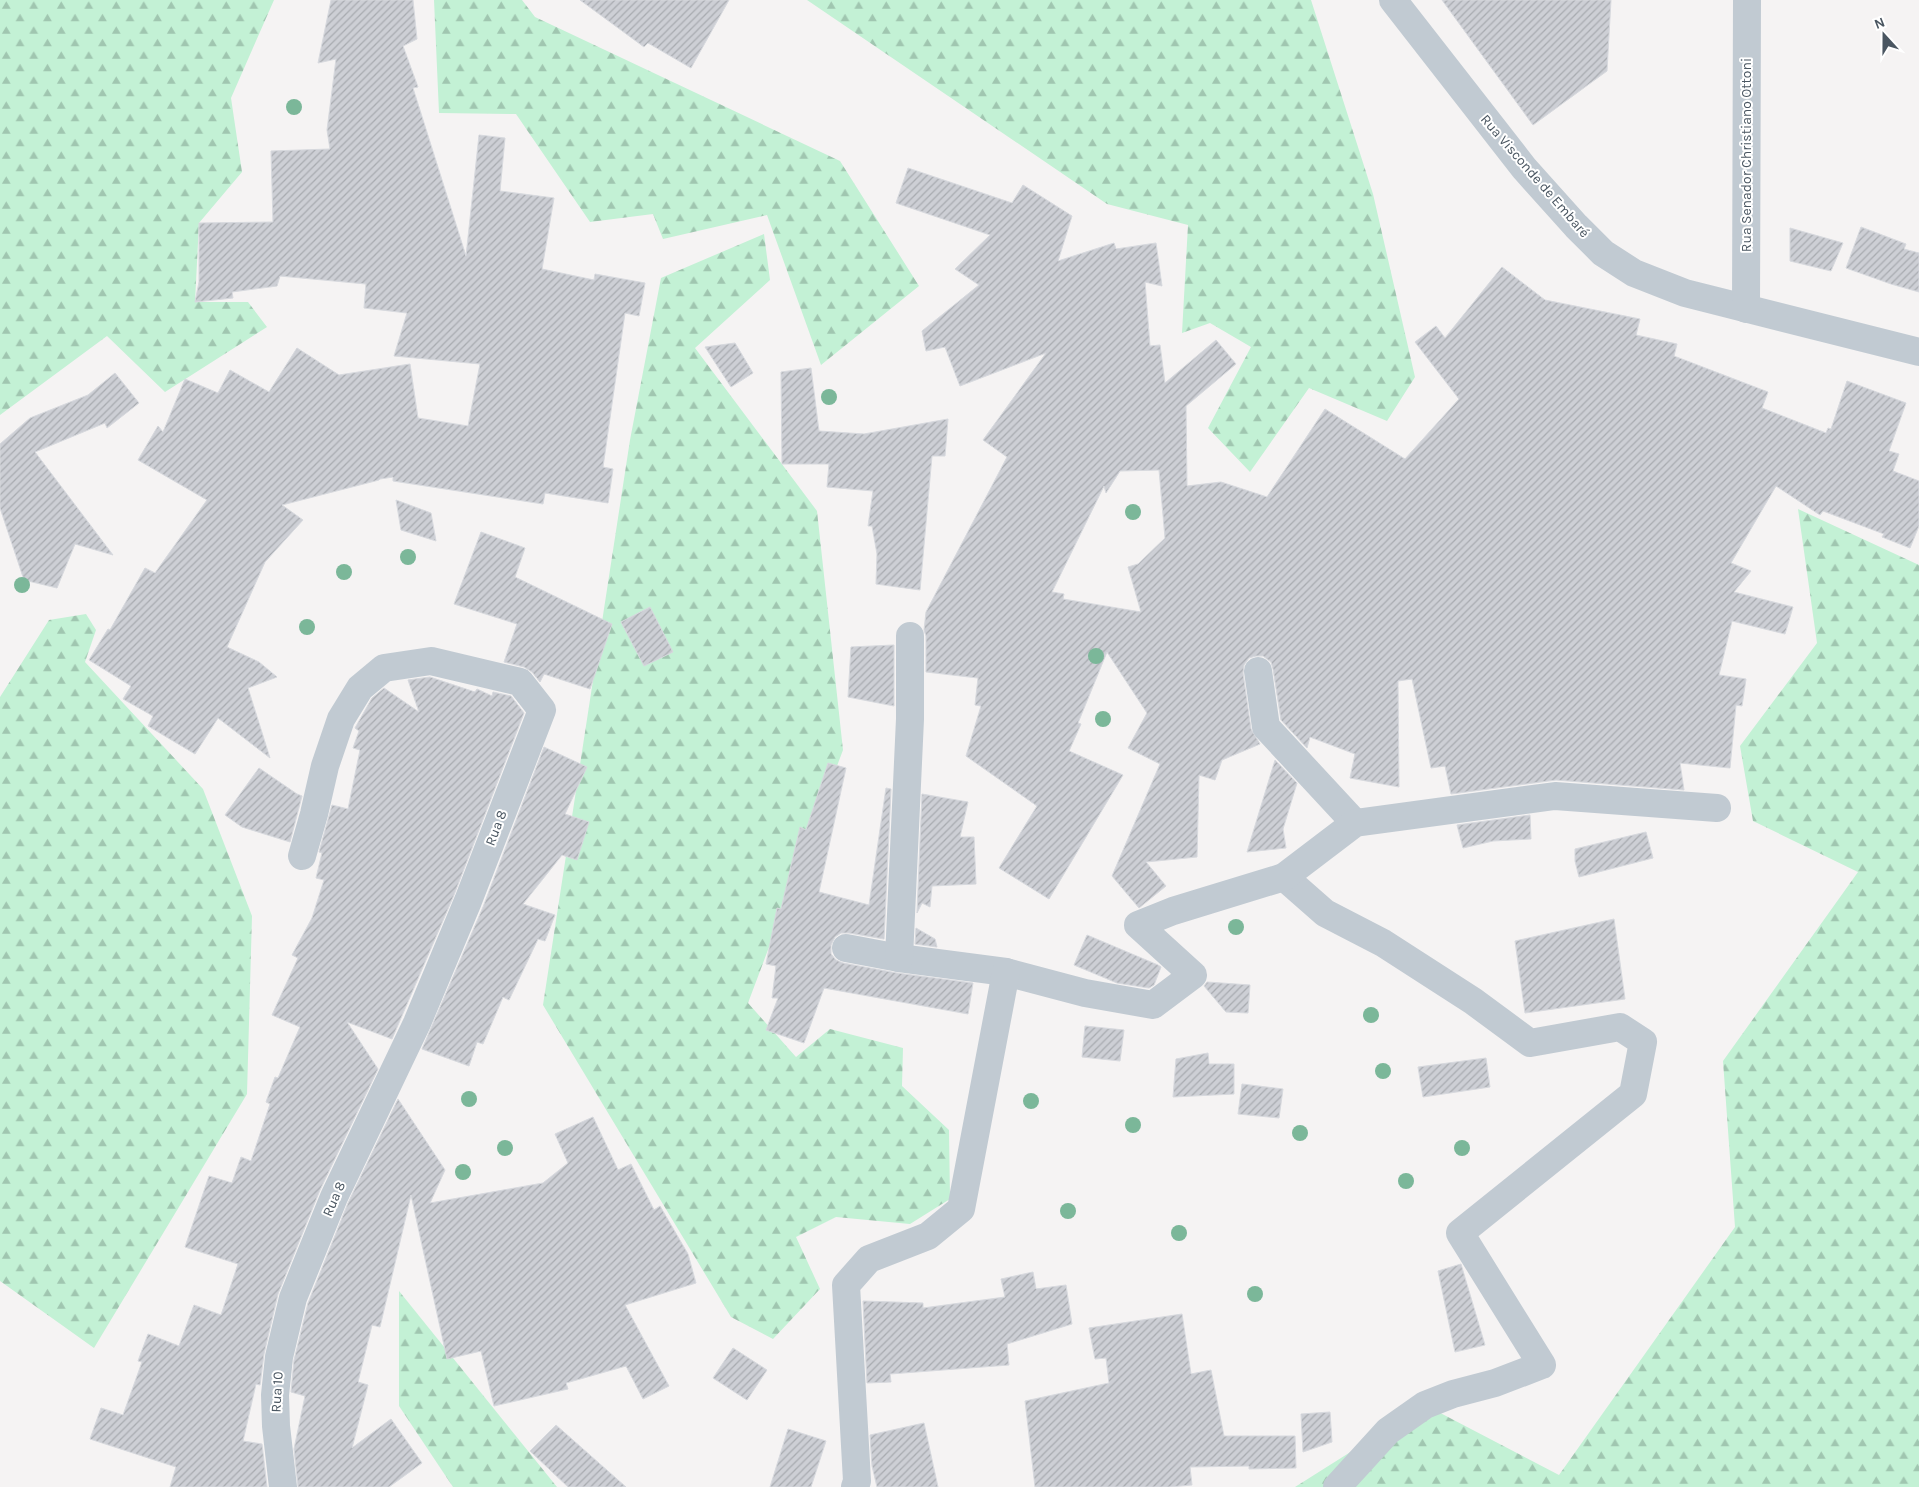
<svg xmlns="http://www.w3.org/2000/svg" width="1919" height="1487" viewBox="0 0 1919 1487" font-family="Karla,sans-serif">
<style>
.forest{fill:url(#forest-firs)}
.building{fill:url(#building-hatch);stroke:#d7d9de;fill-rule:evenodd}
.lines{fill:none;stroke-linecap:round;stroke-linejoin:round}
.street{stroke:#c1cad2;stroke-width:28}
.tree{fill:#7bb799}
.labels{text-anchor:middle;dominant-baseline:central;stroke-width:4;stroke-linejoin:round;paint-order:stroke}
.street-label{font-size:14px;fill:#4a5661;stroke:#fff}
</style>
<defs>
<pattern id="forest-firs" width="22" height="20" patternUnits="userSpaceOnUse" patternTransform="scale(1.25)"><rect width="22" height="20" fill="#c3f1d5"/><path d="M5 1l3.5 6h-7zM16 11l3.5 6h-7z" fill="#a0c6b0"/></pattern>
<pattern id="building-hatch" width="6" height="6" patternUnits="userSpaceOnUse" patternTransform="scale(1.25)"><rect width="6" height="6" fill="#cdcfd5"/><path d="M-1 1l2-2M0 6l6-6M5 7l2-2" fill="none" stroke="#a8abb0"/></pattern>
</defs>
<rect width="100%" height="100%" fill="#f5f3f3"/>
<!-- forest -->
<g class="forest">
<path d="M0 0H274L231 98 242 172 199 223 195 302H248L267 327 165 392 107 336 0 415Z"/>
<path d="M434 0H522L535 17 840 161 919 286 821 365 767 215 663 239 653 214 590 222 516 114 439 113Z"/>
<path d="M807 0H1311L1373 194 1415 377 1387 421 1309 388 1250 472 1208 428 1251 347 1210 323 1182 333 1188 225 1107 204Z"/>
<path d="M764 234 770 280 695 348 817 511 843 750 748 1003 796 1057 830 1029 903 1048 902 1086 949 1130 950 1199 910 1224 836 1217 796 1237 820 1289 773 1339 731 1317 543 1005 630 440 661 278Z"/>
<path d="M1798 509 1919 565V1487H1295L1425 1405 1559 1475 1735 1227 1723 1061 1858 872 1753 821 1740 746 1817 643Z"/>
<path d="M86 614 96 630 85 662 203 789 252 916 247 1094 94 1348 0 1281V697L49 620Z"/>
<path d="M399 1291 557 1487H453L399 1406Z"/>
</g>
<!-- building -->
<g class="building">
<path d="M331 0H413L417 39 403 46 418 87 413 88 466 256 479 135 505 138 500 191 554 198 542 269 594 280 595 274 645 283 639 316 625 313 603 467 613 469 608 503 545 493 543 504 393 481V477L380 479 379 480 282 505 303 520 265 562 227 647 259 662 277 677 248 688 270 758 218 718 195 754 148 726 153 716 123 699 131 686 89 660 108 629 110 630 145 568 155 573 207 500 138 460 158 426 163 432 185 379 218 393 230 370 269 392 297 348 339 375 410 364 418 418 468 426 480 364 394 356 407 313 364 308 366 284 280 276 277 286 232 292 233 298 195 302 199 282V223L273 222 271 151 330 149 327 130 336 59 318 63Z"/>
<path d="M580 0H729L691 68 648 43 644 47Z"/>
<path d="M1442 0H1611L1607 71 1533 125Z"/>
<path d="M908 168 1012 203 1023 185 1072 216 1058 261 1114 243 1116 249 1156 243 1162 286 1145 282 1150 346 1160 345 1165 383 1216 340 1236 364 1186 406 1187 486 1221 482 1267 497 1325 409 1405 459 1459 399 1415 342 1436 326 1445 338 1502 267 1545 300 1640 319 1636 335 1677 344 1674 356 1768 392 1762 408 1826 433 1828 428 1831 429 1847 381 1906 403 1889 451 1899 454 1893 471 1919 481V526L1910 548 1882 537 1884 534 1823 511 1820 515 1776 486 1731 563 1751 571 1734 592 1793 607 1785 634 1732 621 1719 675 1746 679 1742 706 1736 705 1730 768 1680 763 1684 790 1556 780 1451 794 1445 766 1431 768 1412 679 1398 681 1399 787 1350 778 1355 754 1310 737 1307 748 1281 720 1273 669 1271 662 1263 656H1256L1249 658 1244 665 1243 673 1251 729 1260 744 1222 760 1215 780 1199 775 1197 857 1146 862 1166 886 1139 908 1112 876 1160 764 1128 748 1147 713 1107 652 1078 723 1081 724 1069 751 1123 775 1049 899 999 868 1037 806 966 756 981 706 975 705 978 678 926 672V636L924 630 926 612 1007 457 983 440 1046 353 960 386 945 347 926 351 922 331 979 285 955 269 990 235 896 203ZM1159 470 1165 538 1138 564 1128 567 1141 612 1063 599 1064 594 1052 592 1104 486 1106 493 1120 471Z"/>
<path d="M1861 227 1906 244 1904 249 1919 253V292L1891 284 1846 268Z"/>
<path d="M1790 228 1843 243 1831 271 1790 261Z"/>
<path d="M735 343 753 373 731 387 705 347Z"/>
<path d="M811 368 819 431 864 434 948 419 945 456H932L920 590 876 584 877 554 872 526H868L873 491 827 487 829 464H782L781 372Z"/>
<path d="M115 373 139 403 107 428 105 423 35 452 113 555 75 544 57 588 24 580 0 508V444L30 418 88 395Z"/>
<path d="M396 500 431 513 436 541 401 530Z"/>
<path d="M481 532 525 548 515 577 612 624 590 689 544 674 540 682 532 672 524 667 504 662 517 624 454 604Z"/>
<path d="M650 607 673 652 644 666 621 622Z"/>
<path d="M894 645V706L848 697 851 647Z"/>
<path d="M430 677 475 692 477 689 492 696 493 692 511 696 524 713 454 895 392 1039 347 1022 378 1069 320 1190 278 1294 264 1354 260 1385 256 1384 243 1441 262 1444 267 1487H170L176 1467 90 1439 101 1408 123 1415 142 1362 138 1361 148 1334 179 1346 194 1305 221 1315 238 1264 185 1247 209 1176 232 1183 241 1157 251 1161 270 1104 266 1102 275 1077 278 1078 300 1027 272 1015 298 958 292 955 312 918 324 880 316 878 322 853 319 852 332 805 348 809 360 750 353 748 359 731 355 728 372 698 384 688 419 712 408 680Z"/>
<path d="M544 747 587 767 565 814 589 822 577 860 562 855 523 904 555 915 545 941 538 939 509 1000 503 997 483 1044 477 1042 469 1066 422 1049 483 907Z"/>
<path d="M1275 760 1297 783 1283 829 1286 848 1247 852Z"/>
<path d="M828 763 846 768 819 892 869 905 886 788 891 789 884 939 849 933H841L835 937 831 945V954L836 960 843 963 897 973 973 983 968 1014 824 988 804 1043 766 1030 778 998H772L776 966 766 964 777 908 781 909 800 827 806 830Z"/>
<path d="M259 768 297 794 302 796 290 842 242 827 225 815Z"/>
<path d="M922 794 968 802 960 837H974L976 884 932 886 930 907 922 903 917 913Z"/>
<path d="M1530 815 1531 839 1493 841 1463 848 1457 825Z"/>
<path d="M1646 832 1653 858 1579 877 1575 861V849Z"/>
<path d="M1614 919 1625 999 1525 1013 1515 941Z"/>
<path d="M916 928 935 939 937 947 915 944Z"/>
<path d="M1087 935 1158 965 1161 967 1154 985 1149 988 1117 983 1074 965Z"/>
<path d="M1207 982 1250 985 1248 1013 1226 1012 1204 986Z"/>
<path d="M1085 1026 1124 1030 1120 1061 1082 1057Z"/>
<path d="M1208 1053 1209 1064H1234V1094L1173 1097 1176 1059Z"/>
<path d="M1486 1058 1490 1087 1423 1097 1418 1067Z"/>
<path d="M1242 1084 1283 1089 1279 1118 1238 1114Z"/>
<path d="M398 1099 445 1170 430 1203 543 1183 568 1163 555 1134 593 1117 618 1170 631 1164 654 1210 660 1206 688 1254 696 1283 625 1305 669 1386 643 1399 626 1366 566 1383 568 1389 494 1406 481 1351 447 1359 411 1195 380 1327 372 1325 358 1382 368 1385 352 1448 391 1419 422 1463 389 1487H298L294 1449 305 1396 291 1392 294 1360 308 1303 348 1203Z"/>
<path d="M1461 1264 1485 1345 1455 1352 1438 1271Z"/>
<path d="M1033 1272 1036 1289 1066 1285 1072 1324 1007 1344 1009 1365 890 1374 891 1382 867 1383 863 1301 923 1303V1308L1005 1297 1001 1279Z"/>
<path d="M1182 1314 1191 1374 1211 1370 1224 1436H1295L1296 1468 1249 1469V1466L1190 1467 1192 1485 1169 1487H1035L1025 1401 1109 1383 1106 1358 1095 1359 1089 1328Z"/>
<path d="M733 1348 767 1370 747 1400 713 1378Z"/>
<path d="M1330 1412 1332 1442 1303 1452 1301 1414Z"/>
<path d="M924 1423 938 1487H877L872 1466 870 1435Z"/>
<path d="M556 1425 626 1487H568L530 1451Z"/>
<path d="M788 1429 826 1441 811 1487H770Z"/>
</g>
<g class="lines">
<!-- street -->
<g class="street">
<path d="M1393 0 1524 168 1576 226 1603 253 1634 273 1685 293 1919 352"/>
<path d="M1746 309 1747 0"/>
<path d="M1258 671 1266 727 1355 823"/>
<path d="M1284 877 1325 913 1383 943 1473 1001 1530 1043 1620 1027 1643 1042 1633 1094 1460 1233 1542 1365 1495 1383 1453 1394 1425 1405 1388 1431 1337 1487"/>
<path d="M846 948 899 958 1006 972 1085 993 1153 1005 1193 975 1138 925 1173 911 1284 877 1355 823 1555 796 1717 808"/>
<path d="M899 958 910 719V636"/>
<path d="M283 1487 276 1426 275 1395 279 1357 293 1298 334 1197 417 1023 468 901 542 710 520 682 431 661 384 668 360 688 341 719 325 766 314 814 302 856"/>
<path d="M855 1487 857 1481 846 1285 869 1259 928 1236 961 1209 1006 972"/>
</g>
</g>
<!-- trees -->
<g class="tree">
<circle cx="294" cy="107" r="8"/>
<circle cx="829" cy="397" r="8"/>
<circle cx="1133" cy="512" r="8"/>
<circle cx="408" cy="557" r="8"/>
<circle cx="344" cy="572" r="8"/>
<circle cx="22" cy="585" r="8"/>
<circle cx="307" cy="627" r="8"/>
<circle cx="1096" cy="656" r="8"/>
<circle cx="1103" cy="719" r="8"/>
<circle cx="1236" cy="927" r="8"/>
<circle cx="1371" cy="1015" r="8"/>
<circle cx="1383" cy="1071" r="8"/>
<circle cx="469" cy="1099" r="8"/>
<circle cx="1031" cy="1101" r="8"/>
<circle cx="1133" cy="1125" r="8"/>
<circle cx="1300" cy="1133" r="8"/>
<circle cx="505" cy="1148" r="8"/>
<circle cx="1462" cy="1148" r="8"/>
<circle cx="463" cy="1172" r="8"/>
<circle cx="1406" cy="1181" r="8"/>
<circle cx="1068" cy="1211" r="8"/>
<circle cx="1179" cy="1233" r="8"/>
<circle cx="1255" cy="1294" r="8"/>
</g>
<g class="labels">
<!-- street labels -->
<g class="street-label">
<text transform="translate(1746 155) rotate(-90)">Rua Senador Christiano Ottoni</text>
<text transform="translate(1535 176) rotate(49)">Rua Visconde de Embaré</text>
<text transform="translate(496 828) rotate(-69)">Rua 8</text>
<text transform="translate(334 1199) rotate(-66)">Rua 8</text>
<text transform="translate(277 1392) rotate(-87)">Rua 10</text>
</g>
</g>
<!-- north arrow -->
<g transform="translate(1884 35) rotate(339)" stroke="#ffffff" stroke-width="4" paint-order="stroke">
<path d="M0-4L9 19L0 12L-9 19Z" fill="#4a5661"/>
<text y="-8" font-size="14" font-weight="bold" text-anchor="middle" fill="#4a5661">N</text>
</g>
</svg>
